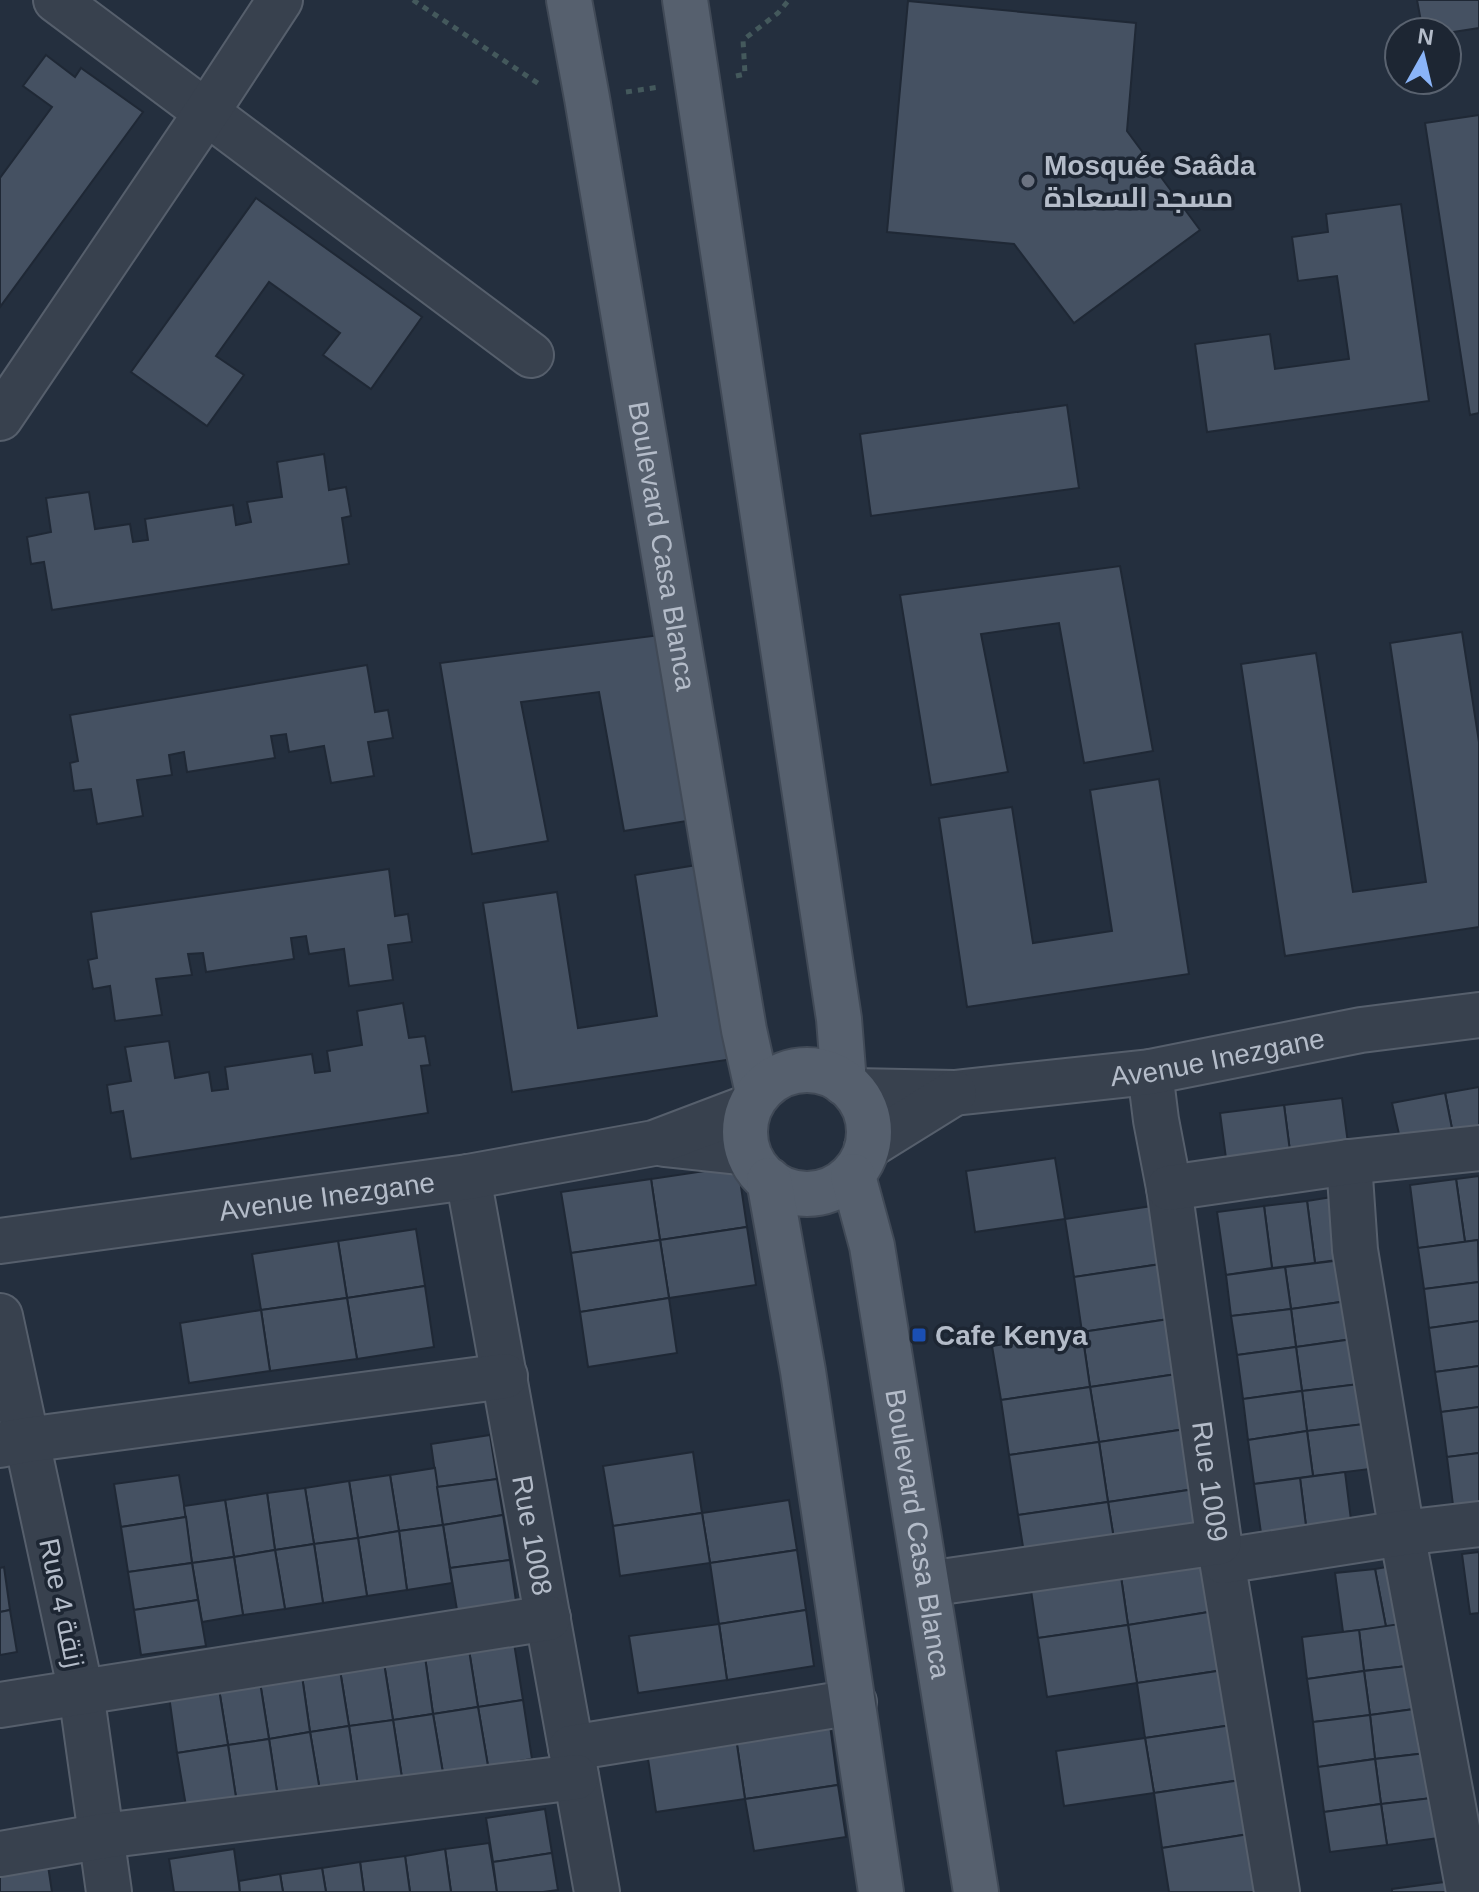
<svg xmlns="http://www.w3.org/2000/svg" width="1479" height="1892" viewBox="0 0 1479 1892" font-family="Arial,Cairo,sans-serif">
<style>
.building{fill:#455162;stroke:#1f2835;stroke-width:2}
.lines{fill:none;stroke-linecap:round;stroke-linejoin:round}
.minor-casing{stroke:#565f6c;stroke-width:48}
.major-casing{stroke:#414a57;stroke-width:48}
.path{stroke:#44595c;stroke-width:5;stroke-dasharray:6 6;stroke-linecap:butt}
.minor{stroke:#38414e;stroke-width:44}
.major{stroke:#56606e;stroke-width:44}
.worship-dot{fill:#6b7280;stroke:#1d2633;stroke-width:3}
.transit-dot{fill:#1a4fb4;stroke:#1d2633;stroke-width:3}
.labels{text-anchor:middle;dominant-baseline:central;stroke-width:7;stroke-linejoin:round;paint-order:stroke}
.poi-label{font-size:28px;font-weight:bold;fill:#b4bcc9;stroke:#1d2633;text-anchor:start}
.street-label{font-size:28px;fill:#b4bcc9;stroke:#1d2633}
</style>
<rect width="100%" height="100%" fill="#242f3e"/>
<!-- building -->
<g class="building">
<path d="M1417 0H1479V28L1447 33 1423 32Z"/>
<path d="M908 1 1136 23 1127 131 1200 230 1074 323 1014 244 887 232Z"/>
<path d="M46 55 75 77 81 68 143 112 0 307V178L52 107 23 86Z"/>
<path d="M1479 115V413L1470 415 1425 123Z"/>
<path d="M256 198 422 317 371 389 323 355 340 333 269 282 216 356 244 375 207 426 131 372Z"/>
<path d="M1401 204 1429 401 1207 432 1195 344 1270 334 1275 369 1349 359 1337 276 1298 281 1292 237 1328 232 1326 214Z"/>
<path d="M1067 405 1079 488 871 516 860 434Z"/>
<path d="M324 454 329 490 346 487 351 516 342 518 349 564 52 610 44 562 31 564 27 537 51 532 46 498 89 492 95 529 130 524 133 542 148 540 145 519 233 505 236 525 251 522 247 502 282 497 277 462Z"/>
<path d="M1120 566 1153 751 1084 763 1059 623 981 634 1008 772 931 785 900 595Z"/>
<path d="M1462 632 1479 742V927L1285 956 1241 664 1316 653 1353 892 1426 882 1390 643Z"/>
<path d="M660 635 693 820 624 831 599 692 521 702 548 841 472 854 440 663Z"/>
<path d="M367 665 375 712 388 710 393 738 368 742 374 776 331 783 324 746 289 752 286 734 271 736 275 758 187 772 184 752 169 755 172 775 137 780 143 816 97 824 91 789 74 791 70 763 78 761 70 715Z"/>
<path d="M1159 779 1189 974 967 1007 939 818 1012 807 1033 943 1112 931 1090 790Z"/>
<path d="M703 864 733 1059 512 1092 483 903 557 892 578 1028 657 1016 635 875Z"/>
<path d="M389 869 395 916 408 914 412 942 388 945 393 980 349 986 344 949 309 954 306 936 291 938 294 959 206 972 203 953 188 954 192 975 156 979 162 1015 115 1021 110 986 93 989 88 960 97 958 91 912Z"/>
<path d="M403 1003 409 1038 425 1036 430 1065 421 1066 428 1113 131 1159 123 1111 111 1113 107 1085 131 1081 125 1047 169 1041 175 1078 209 1072 212 1091 228 1089 225 1067 312 1054 315 1073 330 1071 327 1051 362 1045 357 1011Z"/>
<path d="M1479 1087V1141L1455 1144 1445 1093Z"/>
<path d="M1445 1093 1455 1144 1403 1152 1392 1103Z"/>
<path d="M1342 1098 1349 1151 1291 1159 1284 1105Z"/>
<path d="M1284 1105 1291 1159 1227 1166 1220 1113Z"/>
<path d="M1055 1158 1065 1219 975 1232 966 1171Z"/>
<path d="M738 1166 747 1227 660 1240 651 1179Z"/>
<path d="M1479 1176V1240L1465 1242 1456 1179Z"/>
<path d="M651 1179 660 1240 571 1253 561 1192Z"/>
<path d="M1456 1179 1465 1242 1418 1248 1410 1185Z"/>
<path d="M1344 1195 1352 1258 1315 1263 1307 1201Z"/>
<path d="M1307 1201 1315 1263 1272 1268 1264 1206Z"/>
<path d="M1152 1206 1161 1264 1074 1277 1065 1219Z"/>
<path d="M1264 1206 1272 1268 1226 1275 1217 1212Z"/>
<path d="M747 1227 756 1285 669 1298 660 1240Z"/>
<path d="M416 1229 425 1286 347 1298 338 1241Z"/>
<path d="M660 1240 669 1298 580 1312 571 1253Z"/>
<path d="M1478 1240 1479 1282 1424 1289 1418 1248Z"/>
<path d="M338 1241 347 1298 261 1310 252 1254Z"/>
<path d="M1342 1260 1348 1301 1291 1309 1285 1267Z"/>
<path d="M1161 1264 1169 1319 1082 1332 1074 1277Z"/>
<path d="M1285 1267 1291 1309 1231 1316 1226 1275Z"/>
<path d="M1479 1282V1321L1429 1328 1424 1289Z"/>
<path d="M425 1286 434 1347 357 1359 347 1298Z"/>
<path d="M347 1298 357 1359 270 1371 261 1310Z"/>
<path d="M669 1298 677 1353 588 1367 580 1312Z"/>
<path d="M1348 1301 1353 1339 1296 1347 1291 1309Z"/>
<path d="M1291 1309 1296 1347 1237 1355 1231 1316Z"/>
<path d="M261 1310 270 1371 189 1383 180 1323Z"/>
<path d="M1169 1319 1177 1374 1090 1387 1082 1332Z"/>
<path d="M1479 1321V1366L1435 1372 1429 1328Z"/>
<path d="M1082 1332 1090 1387 1001 1400 992 1346Z"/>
<path d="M1353 1339 1359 1384 1302 1391 1296 1347Z"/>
<path d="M1296 1347 1302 1391 1243 1399 1237 1355Z"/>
<path d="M1479 1366V1407L1441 1412 1435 1372Z"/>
<path d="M1177 1374 1186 1429 1099 1442 1090 1387Z"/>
<path d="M1359 1384 1364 1424 1307 1431 1302 1391Z"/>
<path d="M1090 1387 1099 1442 1009 1455 1001 1400Z"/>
<path d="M1302 1391 1307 1431 1248 1440 1243 1399Z"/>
<path d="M1479 1407V1453L1447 1457 1441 1412Z"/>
<path d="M1364 1424 1370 1469 1313 1476 1307 1431Z"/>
<path d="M1186 1429 1195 1489 1108 1502 1099 1442Z"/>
<path d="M1307 1431 1313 1476 1254 1484 1248 1440Z"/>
<path d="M490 1435 497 1479 437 1487 431 1444Z"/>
<path d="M1099 1442 1108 1502 1018 1515 1009 1455Z"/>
<path d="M693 1452 702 1513 613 1526 603 1466Z"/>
<path d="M1479 1453V1510L1454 1513 1447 1457Z"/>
<path d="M435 1468 443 1525 399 1531 390 1475Z"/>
<path d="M1345 1472 1352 1528 1307 1534 1300 1478Z"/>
<path d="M179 1475 186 1517 121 1527 114 1484Z"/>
<path d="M390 1475 399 1531 358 1538 349 1481Z"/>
<path d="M1300 1478 1307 1534 1262 1540 1254 1484Z"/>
<path d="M497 1479 503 1515 443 1525 437 1487Z"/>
<path d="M349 1481 358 1538 314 1544 305 1488Z"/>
<path d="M305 1488 314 1544 275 1550 267 1493Z"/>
<path d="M1195 1489 1203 1539 1116 1552 1108 1502Z"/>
<path d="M267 1493 275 1550 234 1557 225 1500Z"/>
<path d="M225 1500 234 1557 192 1563 184 1506Z"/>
<path d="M789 1500 797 1550 710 1563 702 1513Z"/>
<path d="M1108 1502 1116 1552 1026 1566 1018 1515Z"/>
<path d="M702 1513 710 1563 620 1576 613 1526Z"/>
<path d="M503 1515 510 1560 450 1568 443 1525Z"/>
<path d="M186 1517 192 1563 128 1572 121 1527Z"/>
<path d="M443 1525 452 1583 407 1590 399 1531Z"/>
<path d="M399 1531 407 1590 367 1596 358 1538Z"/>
<path d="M358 1538 367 1596 323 1603 314 1544Z"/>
<path d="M314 1544 323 1603 285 1609 275 1550Z"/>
<path d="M275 1550 285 1609 243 1615 234 1557Z"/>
<path d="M797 1550 806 1610 719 1624 710 1563Z"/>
<path d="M1206 1551 1215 1611 1128 1625 1119 1563Z"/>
<path d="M1479 1552V1613L1470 1614 1462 1554Z"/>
<path d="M234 1557 243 1615 202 1622 192 1563Z"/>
<path d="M510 1560 516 1601 457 1610 450 1568Z"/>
<path d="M192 1563 198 1600 134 1610 128 1572Z"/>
<path d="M1119 1563 1128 1625 1038 1638 1029 1577Z"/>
<path d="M1403 1564 1413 1622 1386 1627 1375 1569Z"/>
<path d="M4 1567 10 1610 0 1612V1568Z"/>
<path d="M1375 1569 1386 1627 1343 1632 1335 1573Z"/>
<path d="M198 1600 206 1646 141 1655 134 1610Z"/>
<path d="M10 1610 17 1652 0 1655V1612Z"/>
<path d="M806 1610 814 1666 727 1680 719 1624Z"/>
<path d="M1215 1611 1224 1670 1137 1683 1128 1625Z"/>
<path d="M1413 1622 1424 1664 1364 1671 1359 1630Z"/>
<path d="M719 1624 727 1680 638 1693 629 1636Z"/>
<path d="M1128 1625 1137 1683 1047 1697 1038 1638Z"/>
<path d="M1359 1630 1364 1671 1307 1679 1302 1637Z"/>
<path d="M514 1643 523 1700 478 1707 469 1650Z"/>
<path d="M469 1650 478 1707 433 1714 425 1657Z"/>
<path d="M425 1657 433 1714 393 1720 384 1663Z"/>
<path d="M384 1663 393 1720 349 1726 340 1670Z"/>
<path d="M1424 1664 1429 1707 1370 1715 1364 1671Z"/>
<path d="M340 1670 349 1726 310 1732 302 1676Z"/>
<path d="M1224 1670 1232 1725 1145 1738 1137 1683Z"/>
<path d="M1364 1671 1370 1715 1313 1722 1307 1679Z"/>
<path d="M302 1676 310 1732 269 1739 260 1682Z"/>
<path d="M260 1682 269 1739 228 1745 219 1689Z"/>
<path d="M219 1689 228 1745 177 1753 169 1696Z"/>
<path d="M523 1700 532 1759 488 1766 478 1707Z"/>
<path d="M478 1707 488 1766 443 1773 433 1714Z"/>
<path d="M1429 1707 1435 1752 1375 1759 1370 1715Z"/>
<path d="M433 1714 443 1773 402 1778 393 1720Z"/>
<path d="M1370 1715 1375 1759 1318 1767 1313 1722Z"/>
<path d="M393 1720 402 1778 358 1786 349 1726Z"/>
<path d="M830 1725 838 1785 745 1799 736 1738Z"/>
<path d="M1232 1725 1241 1780 1154 1793 1145 1738Z"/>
<path d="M349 1726 358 1786 320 1791 310 1732Z"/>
<path d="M310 1732 320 1791 278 1798 269 1739Z"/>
<path d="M736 1738 745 1799 656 1812 647 1752Z"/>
<path d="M1145 1738 1154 1793 1064 1806 1056 1751Z"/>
<path d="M269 1739 278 1798 237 1804 228 1745Z"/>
<path d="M228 1745 237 1804 187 1812 177 1753Z"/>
<path d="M1435 1752 1440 1797 1381 1804 1375 1759Z"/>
<path d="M1375 1759 1381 1804 1324 1812 1318 1767Z"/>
<path d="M1241 1780 1249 1834 1162 1848 1154 1793Z"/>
<path d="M838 1785 846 1837 754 1851 745 1799Z"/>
<path d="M1440 1797 1446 1837 1387 1845 1381 1804Z"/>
<path d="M1381 1804 1387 1845 1330 1852 1324 1812Z"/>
<path d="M545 1809 552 1853 493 1862 486 1818Z"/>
<path d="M1249 1834 1258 1892H1169L1162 1848Z"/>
<path d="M489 1843 497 1892H451L445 1849Z"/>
<path d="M234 1849 240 1892H174L169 1859Z"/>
<path d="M445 1849 451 1892H410L405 1856Z"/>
<path d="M552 1853 558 1890 543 1892H497L493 1862Z"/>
<path d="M405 1856 410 1892H364L360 1862Z"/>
<path d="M47 1859 52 1892H0V1867Z"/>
<path d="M360 1862 364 1892H326L322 1868Z"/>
<path d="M322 1868 326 1892H283L280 1874Z"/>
<path d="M280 1874 283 1892H240L239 1881Z"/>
<path d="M1452 1881 1453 1892H1392V1889Z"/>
</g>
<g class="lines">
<!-- minor casing -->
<g class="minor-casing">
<g id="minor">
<path d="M56 0 531 355"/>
<path d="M0 418 206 113 280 0"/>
<path id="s1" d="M1150 1072 1156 1120 1169 1188 1219 1542 1277 1892"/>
<path id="s2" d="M854 1091 954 1093 1150 1072 1361 1030 1479 1015"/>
<path d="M664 1144 748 1153"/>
<path d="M867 1147 954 1093"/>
<path d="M1349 1162 1355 1250 1402 1533 1469 1892"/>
<path id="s3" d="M468 1177 597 1892"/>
<path d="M1169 1188 1349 1162 1479 1148"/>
<path id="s4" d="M0 1241 468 1177 654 1143 749 1107"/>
<path d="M0 1316 81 1692 109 1892"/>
<path d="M0 1445 26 1440 505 1376"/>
<path d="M1223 1561 1402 1533 1479 1524"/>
<path d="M927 1584 1219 1542"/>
<path d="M0 1705 548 1618"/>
<path d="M571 1748 854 1702"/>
<path d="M0 1854 103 1836 576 1777"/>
</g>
</g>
<!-- major casing -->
<g class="major-casing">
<g id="major">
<path id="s5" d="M569 0 587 98 744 1030 758 1093"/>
<path d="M685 0 839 1019 844 1083"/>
<circle cx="807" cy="1132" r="62"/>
<path id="s6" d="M853 1176 872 1246 976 1892"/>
<path d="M769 1180 803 1371 881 1892"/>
</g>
</g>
<!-- path -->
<g class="path">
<path d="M413 0 542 86"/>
<path d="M736 76 745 74 743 40 778 13 789 0"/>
<path d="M626 92 659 87"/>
</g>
<!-- minor -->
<use href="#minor" class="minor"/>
<!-- major -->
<use href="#major" class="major"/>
</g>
<!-- markers -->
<circle class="worship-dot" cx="1028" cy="181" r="8"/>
<rect class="transit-dot" x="911" y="1327" width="16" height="16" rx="4"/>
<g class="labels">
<!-- poi labels -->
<g class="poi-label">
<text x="1044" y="165">Mosquée Saâda<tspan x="1044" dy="32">مسجد السعادة</tspan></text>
<text x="935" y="1335">Cafe Kenya</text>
</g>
<!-- street labels -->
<g class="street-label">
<text stroke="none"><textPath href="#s5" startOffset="554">Boulevard Casa Blanca</textPath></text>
<text stroke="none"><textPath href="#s2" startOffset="366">Avenue Inezgane</textPath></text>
<text stroke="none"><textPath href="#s4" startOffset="330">Avenue Inezgane</textPath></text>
<text stroke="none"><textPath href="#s1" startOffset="414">Rue 1009</textPath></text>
<text stroke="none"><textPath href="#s6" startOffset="364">Boulevard Casa Blanca</textPath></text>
<text stroke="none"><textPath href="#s3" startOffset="364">Rue 1008</textPath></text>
<text transform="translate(62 1603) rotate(78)">Rue 4 زنقة</text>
</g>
</g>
<!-- north arrow -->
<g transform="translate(1423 56) rotate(8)"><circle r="38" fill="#1d2633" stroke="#59626f" stroke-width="2"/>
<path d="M0-6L14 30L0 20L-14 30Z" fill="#8ab4f8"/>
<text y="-12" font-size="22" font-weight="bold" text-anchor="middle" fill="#b4bcc9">N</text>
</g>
</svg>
